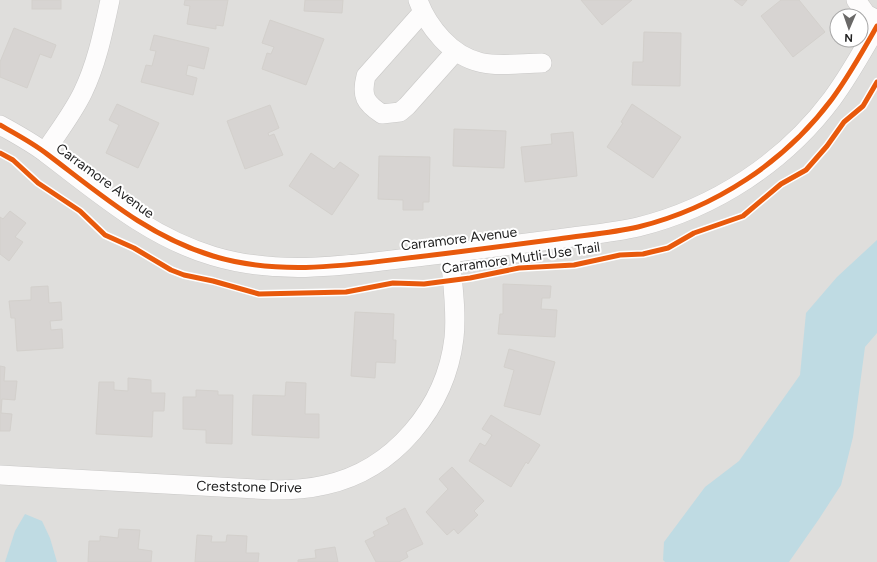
<svg xmlns="http://www.w3.org/2000/svg" width="877" height="562" viewBox="0 0 877 562" font-family="Figtree,sans-serif">
<style>
.residential{fill:#dfdedc;fill-rule:evenodd}
.water{fill:#bfdbe3}
.building{fill:#d7d4d2;stroke:#d3d0cc}
.lines{fill:none;stroke-linecap:round;stroke-linejoin:round}
.minor-casing{stroke:#c9c8c7;stroke-width:20}
.minor{stroke:#fdfcfc;stroke-width:19}
.cycleway-casing{stroke:#fff;stroke-width:8}
.cycleway{stroke:#e8590c;stroke-width:5}
.labels{text-anchor:middle;dominant-baseline:central;stroke-width:4;stroke-linejoin:round;paint-order:stroke}
.street-label{font-size:14px;fill:#222;stroke:#fff}
</style>
<rect width="100%" height="100%" fill="#f0eeeb"/>
<!-- residential -->
<path class="residential" d="M0 0H877V562H0ZM837 16H861V40H837Z"/>
<!-- water -->
<g class="water">
<path d="M877 240V333L865 347 853 437 841 485 819 519 789 562H665L663 560 664 542 705 487 739 461 800 375 806 313 837 277Z"/>
<path d="M25 514 42 521 50 538 57 562H5L15 531Z"/>
</g>
<!-- building -->
<g class="building">
<rect x="32" y="0" width="29" height="9"/>
<path d="M185 0H228L223 26 216 25V29L187 24 190 6 184 5Z"/>
<path d="M305 0H343L342 13 304 11Z"/>
<path d="M581 0H632L602 25Z"/>
<path d="M734 0H747L742 6Z"/>
<path d="M781 0H799L825 32 793 57 761 16Z"/>
<path d="M270 20 324 39 306 85 262 69 267 53 271 54 274 47 262 43Z"/>
<path d="M14 28 56 45 51 58 40 54 27 88 0 77V62Z"/>
<path d="M644 32 681 33 680 86 632 85 633 62H643Z"/>
<path d="M154 35 209 48 204 69 188 65 186 75 197 78 193 95 141 82 146 65 152 66 156 51 150 50Z"/>
<path d="M117 104 159 123 138 168 106 153 119 125 109 120Z"/>
<path d="M632 104 681 137 653 178 607 147 623 123 621 122Z"/>
<path d="M270 105 279 128 268 133 269 136 274 134 283 155 245 169 227 121Z"/>
<path d="M454 129 506 131 504 168 453 166Z"/>
<path d="M573 132 577 176 525 182 521 147 552 144 551 134Z"/>
<path d="M311 153 334 169 340 162 359 175 332 215 289 186Z"/>
<path d="M379 156 430 157 429 202H423V210H403V200L378 199Z"/>
<path d="M10 211 26 223 15 237 23 242 9 261 0 254V217L3 219Z"/>
<path d="M503 284 551 286 550 298H542L541 309 557 310 555 337 498 334 500 314H503Z"/>
<path d="M48 286 49 303 61 302 62 320 50 321 51 330 62 329 63 348 17 351 15 318H11L9 301 31 300V287Z"/>
<path d="M355 312 394 314 393 340H396L395 363 376 362 375 378 351 376Z"/>
<path d="M509 349 555 362 540 415 504 406 514 370 504 367Z"/>
<path d="M0 366 5 367 4 381H17L15 400 2 399 1 413 12 414 10 431H0Z"/>
<path d="M128 378 151 380V393H165L164 411H153L152 437 96 434 99 382H114V390L128 391Z"/>
<path d="M286 382 306 383 305 414H319V438L252 435 253 395 285 396Z"/>
<path d="M196 390 218 391V395H233L232 444 206 443V430L183 429V397H196Z"/>
<path d="M491 415 540 445 528 464 526 462 511 487 469 461 480 443 485 446 492 435 482 429Z"/>
<path d="M452 467 484 501 474 511 478 515 458 534 454 529 447 535 426 512 448 489 439 479Z"/>
<path d="M405 508 423 544 406 552 408 557 399 562H376L365 541 375 536 373 532 389 524 386 518Z"/>
<path d="M119 529 140 530 138 549 152 551 151 562H88L89 541H100V536L118 538Z"/>
<path d="M197 535 212 536 211 542H226L227 535 247 536 246 553H259L258 562H195Z"/>
<path d="M335 547 338 562H298V560L316 558 315 550Z"/>
</g>
<g class="lines">
<!-- minor casing -->
<g class="minor-casing">
<g id="minor">
<path d="M418 0C423 15 431 27 442 39 473 72 501 64 542 63"/>
<path d="M856 0 866 14 877 20"/>
<path d="M422 13 366 76C361 96 365 103 382 114L400 112 407 106 455 52"/>
<path d="M0 125C16 134 33 143 47 154 100 194 149 237 213 256 286 278 360 263 433 255 475 250 517 244 558 239 585 235 612 233 638 227 715 208 785 162 832 99 849 76 863 51 877 26"/>
<path d="M45 152C58 132 73 113 83 92 97 63 103 32 110 0"/>
<path d="M0 475 273 490C291 490 308 489 325 485 394 470 446 407 454 338 457 310 452 281 450 253"/>
</g>
</g>
<!-- minor -->
<use href="#minor" class="minor"/>
<!-- cycleway casing -->
<g class="cycleway-casing">
<g id="cycleway">
<path d="M0 125C16 134 33 143 47 154 100 194 149 237 213 256 286 278 360 263 433 255 475 250 517 244 558 239 585 235 612 233 638 227 715 208 785 162 832 99 849 76 863 51 877 26"/>
<path d="M0 153 13 160 38 183 80 211 105 235 134 248 171 270 184 275 213 281 259 294 346 292 393 283 424 284 470 278 519 268 574 265 620 255 643 254 668 248 694 233 743 216 781 184 806 170 827 146 844 122 863 106 877 82"/>
</g>
</g>
<!-- cycleway -->
<use href="#cycleway" class="cycleway"/>
</g>
<g class="labels">
<!-- street labels -->
<g class="street-label">
<text transform="translate(105 181) rotate(36)">Carramore Avenue</text>
<text transform="translate(459 239) rotate(-7)">Carramore Avenue</text>
<text transform="translate(521 258) rotate(-8)">Carramore Mutli-Use Trail</text>
<text transform="translate(249 487) rotate(1)">Creststone Drive</text>
</g>
</g>
<!-- north arrow -->
<g transform="translate(849 28) rotate(182)"><circle r="19" fill="#ffffff" stroke="#a7a7a7"/>
<path d="M0-3L7 15L0 10L-7 15Z" fill="#6a6968"/>
<text y="-6" font-size="11" font-weight="bold" text-anchor="middle" fill="#222222">N</text>
</g>
</svg>
